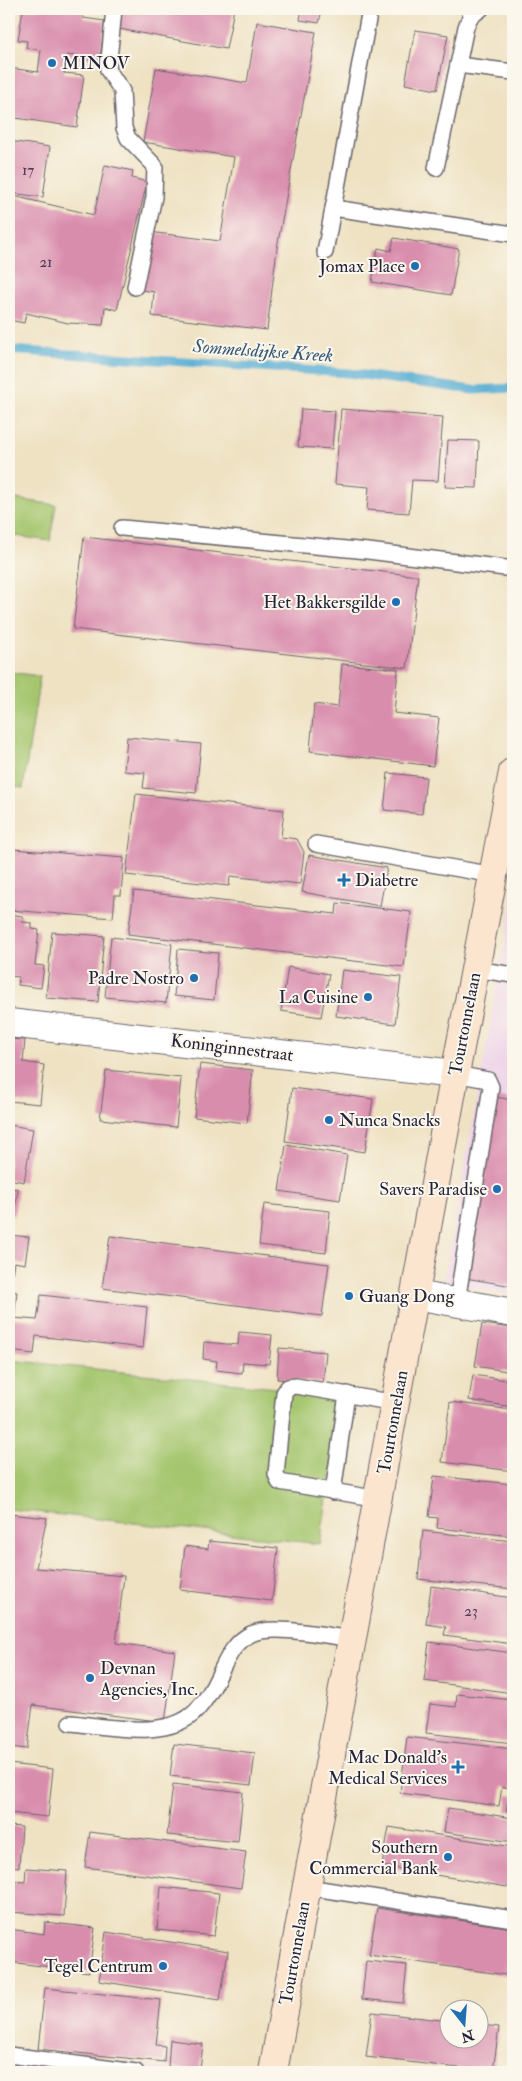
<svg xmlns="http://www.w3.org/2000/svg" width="522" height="2081" viewBox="0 0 522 2081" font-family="'IM FELL Double Pica',serif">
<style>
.built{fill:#edd1e9}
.green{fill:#a5c66e;stroke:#647454}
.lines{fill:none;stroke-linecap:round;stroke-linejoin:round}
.stream{stroke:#57add3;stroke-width:9}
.building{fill:#d98dad}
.lane-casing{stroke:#6a656b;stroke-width:18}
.street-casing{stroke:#6a656b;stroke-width:30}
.secondary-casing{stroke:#6a656b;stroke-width:30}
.lane{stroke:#fff;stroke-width:15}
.street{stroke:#fff;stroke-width:28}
.secondary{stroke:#fbe5cf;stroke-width:28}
.poi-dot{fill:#1f6fb2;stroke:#fbf7ec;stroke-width:2}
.labels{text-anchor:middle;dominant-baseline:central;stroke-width:4;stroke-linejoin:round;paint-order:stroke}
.number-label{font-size:15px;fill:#503d58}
.poi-label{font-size:18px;fill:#22223b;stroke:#fbf7ec;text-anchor:end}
.street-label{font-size:18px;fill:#22223b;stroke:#fbf7ec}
.water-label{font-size:19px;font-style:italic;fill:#375a78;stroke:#fbf7ec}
</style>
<rect width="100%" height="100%" fill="#fbf7ec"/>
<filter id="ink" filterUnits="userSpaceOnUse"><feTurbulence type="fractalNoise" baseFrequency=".02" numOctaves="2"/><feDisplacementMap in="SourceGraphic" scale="10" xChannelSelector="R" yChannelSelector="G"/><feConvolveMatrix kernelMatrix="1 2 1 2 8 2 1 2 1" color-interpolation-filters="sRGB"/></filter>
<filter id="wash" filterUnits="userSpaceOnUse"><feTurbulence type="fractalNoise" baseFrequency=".0096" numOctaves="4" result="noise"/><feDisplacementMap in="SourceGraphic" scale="20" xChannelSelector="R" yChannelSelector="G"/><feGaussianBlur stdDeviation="1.12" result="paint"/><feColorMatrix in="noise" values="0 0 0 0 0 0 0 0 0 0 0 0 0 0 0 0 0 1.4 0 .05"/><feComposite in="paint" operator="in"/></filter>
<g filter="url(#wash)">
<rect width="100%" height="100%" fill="#efe2c3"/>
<!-- built -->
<g class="built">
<path d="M513 897V1295L444 1282Z"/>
<path d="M9 2048 187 2072H9Z"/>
</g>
<!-- green -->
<g class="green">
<path d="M9 498 56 505 50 541 9 535Z"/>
<path d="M9 672 40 676 23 788 9 786Z"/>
<path d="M9 1360 343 1395 320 1544 9 1509Z"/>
</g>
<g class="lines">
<!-- stream -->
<path class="stream" d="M9 350 348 373 473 390 513 388"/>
</g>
<g id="blocks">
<!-- building -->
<g class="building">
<path d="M23 9H84L83 18 105 21 100 59 67 55 64 73 84 75 77 127 9 117V68L38 72 41 50 26 48 27 41 18 40Z"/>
<path d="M122 9H234L226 49 119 29Z"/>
<path d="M302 9H322L319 23 300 20Z"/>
<path d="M257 22 316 32 277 248 267 330 152 316 154 292 142 290 149 232 220 241 234 157 143 142 156 68 247 83Z"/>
<path d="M415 30 448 35 437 90 405 84Z"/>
<path d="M9 141 50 147 43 197 9 193Z"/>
<path d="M105 165 133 171 132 178 147 182 117 310 105 307 103 325 68 323 26 313 24 323 9 320V195L94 215Z"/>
<path d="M394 238 459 249 451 295 372 282 378 248 391 251Z"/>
<path d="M301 409 335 411 332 449 298 447Z"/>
<path d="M341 409 443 417 438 481 412 480 409 513 367 510 369 487 335 484Z"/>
<path d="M448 440 479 441 477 488 445 487Z"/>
<path d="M84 537 418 576 407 668 73 629Z"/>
<path d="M342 664 398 669 394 713 439 718 433 766 310 751 314 704 338 707Z"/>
<path d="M127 737 201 744 196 793 143 788 145 773 124 771Z"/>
<path d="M388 773 426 777 422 814 384 810Z"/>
<path d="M136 794 284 810 281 837 297 839 304 852 300 884 230 876 229 886 126 875Z"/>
<path d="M12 849 124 858 121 895H115L113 918 9 910V867H11Z"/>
<path d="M309 855 387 868 380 906 302 892Z"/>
<path d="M134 891 336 914 337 903 411 912 404 967 128 934Z"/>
<path d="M9 914 23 916 22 922 32 923V929L39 930 35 965 44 966 41 988 18 985 19 977 9 976Z"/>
<path d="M52 932 104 936 98 1002 46 998Z"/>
<path d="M111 937 172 944 166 1003 105 997Z"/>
<path d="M178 949 218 953 214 1000 174 996Z"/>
<path d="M288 967 329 974 321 1017 281 1011Z"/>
<path d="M342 970 401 977 395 1024 336 1016Z"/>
<path d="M9 1039 25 1040 23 1062 44 1065 40 1104 9 1101Z"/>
<path d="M200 1064 253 1070 247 1123 194 1117Z"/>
<path d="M106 1070 181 1078 176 1127 100 1119Z"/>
<path d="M292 1088 373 1099 365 1152 285 1141Z"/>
<path d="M512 1096H513V1286L465 1278 496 1097 512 1100Z"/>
<path d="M9 1125 33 1129 24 1182 9 1179Z"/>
<path d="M286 1145 347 1155 340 1200 279 1191Z"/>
<path d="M9 1188 18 1189 14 1216 9 1215Z"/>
<path d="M264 1204 330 1211 326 1253 259 1245Z"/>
<path d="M9 1235 29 1237 25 1264 14 1262 11 1284H9Z"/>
<path d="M110 1236 329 1264 322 1316 102 1288Z"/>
<path d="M9 1291 17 1292 14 1318 37 1320 41 1295 147 1307 143 1348 36 1336 34 1354 9 1351Z"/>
<path d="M482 1324 513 1328V1372L475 1366Z"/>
<path d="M239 1332 272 1335 269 1364 243 1362 242 1373 216 1370 217 1361 203 1359 204 1342 238 1345Z"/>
<path d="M279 1348 326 1352 323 1383 277 1379Z"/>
<path d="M473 1375 513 1381V1407L469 1400Z"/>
<path d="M450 1402 513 1410V1471L442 1462Z"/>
<path d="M434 1476 513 1484V1536L437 1528 438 1518 429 1517Z"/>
<path d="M9 1514 47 1518 36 1568 124 1576 116 1643 175 1651 165 1722 33 1705 27 1749 9 1747Z"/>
<path d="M423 1531 513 1541V1589L418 1579Z"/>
<path d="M209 1541 278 1548 272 1601 180 1590 185 1546 208 1549Z"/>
<path d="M431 1586 513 1598V1644L444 1635 446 1627 426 1624Z"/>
<path d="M429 1642 513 1653V1693L424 1681Z"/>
<path d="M457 1694 513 1700V1743L426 1733 430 1704 456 1707Z"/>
<path d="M407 1737 513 1749V1788L502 1787 499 1806 400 1793Z"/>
<path d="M174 1744 255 1753 251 1785 170 1776Z"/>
<path d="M9 1764 53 1769 48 1817 9 1813Z"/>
<path d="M173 1784 243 1792 238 1842 167 1835Z"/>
<path d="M508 1795 513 1796V1812L506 1811Z"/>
<path d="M448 1808 513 1818V1842L444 1832Z"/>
<path d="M9 1826 22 1827 19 1867 9 1866Z"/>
<path d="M389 1827 513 1847V1888L382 1866Z"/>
<path d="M90 1832 246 1852 241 1888 85 1867Z"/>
<path d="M26 1868 67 1871 64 1916 9 1912V1881L25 1882Z"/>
<path d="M161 1887 219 1893 214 1936 157 1930Z"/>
<path d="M377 1908 513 1928V1976L369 1955Z"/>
<path d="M45 1922 95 1928 89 1972 9 1962V1929L44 1934Z"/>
<path d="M106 1932 228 1951 220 2000 99 1981Z"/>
<path d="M366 1961 407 1965 403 2003 362 1999Z"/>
<path d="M45 1988 161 2000 156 2045 165 2046 164 2062 38 2049Z"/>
<path d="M372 2012 449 2021V2038H480V2025L499 2027 493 2072 366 2057Z"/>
<path d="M170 2040 203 2044 200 2070 168 2067Z"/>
</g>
</g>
</g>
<g filter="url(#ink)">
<use href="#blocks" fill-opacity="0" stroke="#6a656b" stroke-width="1"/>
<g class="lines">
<!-- lane casing -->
<g class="lane-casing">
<g id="lane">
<path d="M114 9 108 70 122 91 124 128 128 138 155 166 154 197 135 287"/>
<path d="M458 65 513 72"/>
<path d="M436 168 466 27 470 17 481 9"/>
<path d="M333 208 513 234"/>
<path d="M325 252 370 9"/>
<path d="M122 528 368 551 513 569"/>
<path d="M316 844 494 875"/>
<path d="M475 969 513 975"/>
<path d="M455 1074 488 1080 491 1087 457 1302"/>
<path d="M333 1492 347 1394"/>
<path d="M379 1499 279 1482 276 1474 284 1393 288 1387 296 1386 396 1403"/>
<path d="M70 1723C107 1726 169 1741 197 1710 206 1700 214 1686 219 1675 227 1659 234 1642 251 1634 274 1624 327 1636 353 1639"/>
<path d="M307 1887 513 1919"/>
<path d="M9 2055 136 2072"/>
</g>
</g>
<!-- street casing -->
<g class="street-casing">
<g id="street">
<path d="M9 1023 455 1074"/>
<path d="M416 1295 513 1313"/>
</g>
</g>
<!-- secondary casing -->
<g class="secondary-casing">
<path id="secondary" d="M273 2072 455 1074 513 772"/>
</g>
<!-- lane -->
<use href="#lane" class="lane"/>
<!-- street -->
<use href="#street" class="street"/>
<!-- secondary -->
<use href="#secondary" class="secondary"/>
</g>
</g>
<!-- markers -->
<g class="poi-dot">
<circle cx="52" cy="63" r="5"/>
<circle cx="415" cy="266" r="5"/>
<circle cx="396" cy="602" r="5"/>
<path d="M341.5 872.5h5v5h5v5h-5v5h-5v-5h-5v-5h5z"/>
<circle cx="194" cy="978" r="5"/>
<circle cx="368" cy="997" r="5"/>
<circle cx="329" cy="1120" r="5"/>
<circle cx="497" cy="1189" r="5"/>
<circle cx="349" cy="1296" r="5"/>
<circle cx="90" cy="1678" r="5"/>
<path d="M455.5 1759.5h5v5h5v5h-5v5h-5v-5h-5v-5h5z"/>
<circle cx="448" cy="1857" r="5"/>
<circle cx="163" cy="1966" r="5"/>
</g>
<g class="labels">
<!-- number labels -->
<g class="number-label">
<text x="28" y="170">17</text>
<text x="46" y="262">21</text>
<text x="471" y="1611">23</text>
</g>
<!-- poi labels -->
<g class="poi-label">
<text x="62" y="63" text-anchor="start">MINOV</text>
<text x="405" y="266">Jomax Place</text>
<text x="386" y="602">Het Bakkersgilde</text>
<text x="355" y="880" text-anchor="start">Diabetre</text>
<text x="184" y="978">Padre Nostro</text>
<text x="358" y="997">La Cuisine</text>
<text x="339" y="1120" text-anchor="start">Nunca Snacks</text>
<text x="487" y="1189">Savers Paradise</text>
<text x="359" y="1296" text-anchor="start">Guang Dong</text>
<text x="100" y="1668" text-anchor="start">Devnan<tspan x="100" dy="21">Agencies, Inc.</tspan></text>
<text x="447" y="1757">Mac Donald's<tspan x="447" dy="21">Medical Services</tspan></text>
<text x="438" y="1847">Southern<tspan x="438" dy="21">Commercial Bank</tspan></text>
<text x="153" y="1966">Tegel Centrum</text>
</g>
<!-- street labels -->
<g class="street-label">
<text transform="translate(465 1024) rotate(-79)">Tourtonnelaan</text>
<text transform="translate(232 1048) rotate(7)">Koninginnestraat</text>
<text transform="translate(393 1422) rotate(-80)">Tourtonnelaan</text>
<text transform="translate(295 1953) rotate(-80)">Tourtonnelaan</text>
</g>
<!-- water labels -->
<g class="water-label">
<text transform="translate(263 351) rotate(4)">Sommelsdijkse Kreek</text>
</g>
</g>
<!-- margin -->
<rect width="522" height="2081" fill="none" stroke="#fbf7ec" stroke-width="30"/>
<!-- north arrow -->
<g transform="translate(464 2024) rotate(163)"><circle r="24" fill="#fbf7ec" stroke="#a4a2a5"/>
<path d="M0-4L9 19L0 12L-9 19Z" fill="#1f6fb2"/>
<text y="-8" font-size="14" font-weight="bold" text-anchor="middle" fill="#22223b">N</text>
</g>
</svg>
